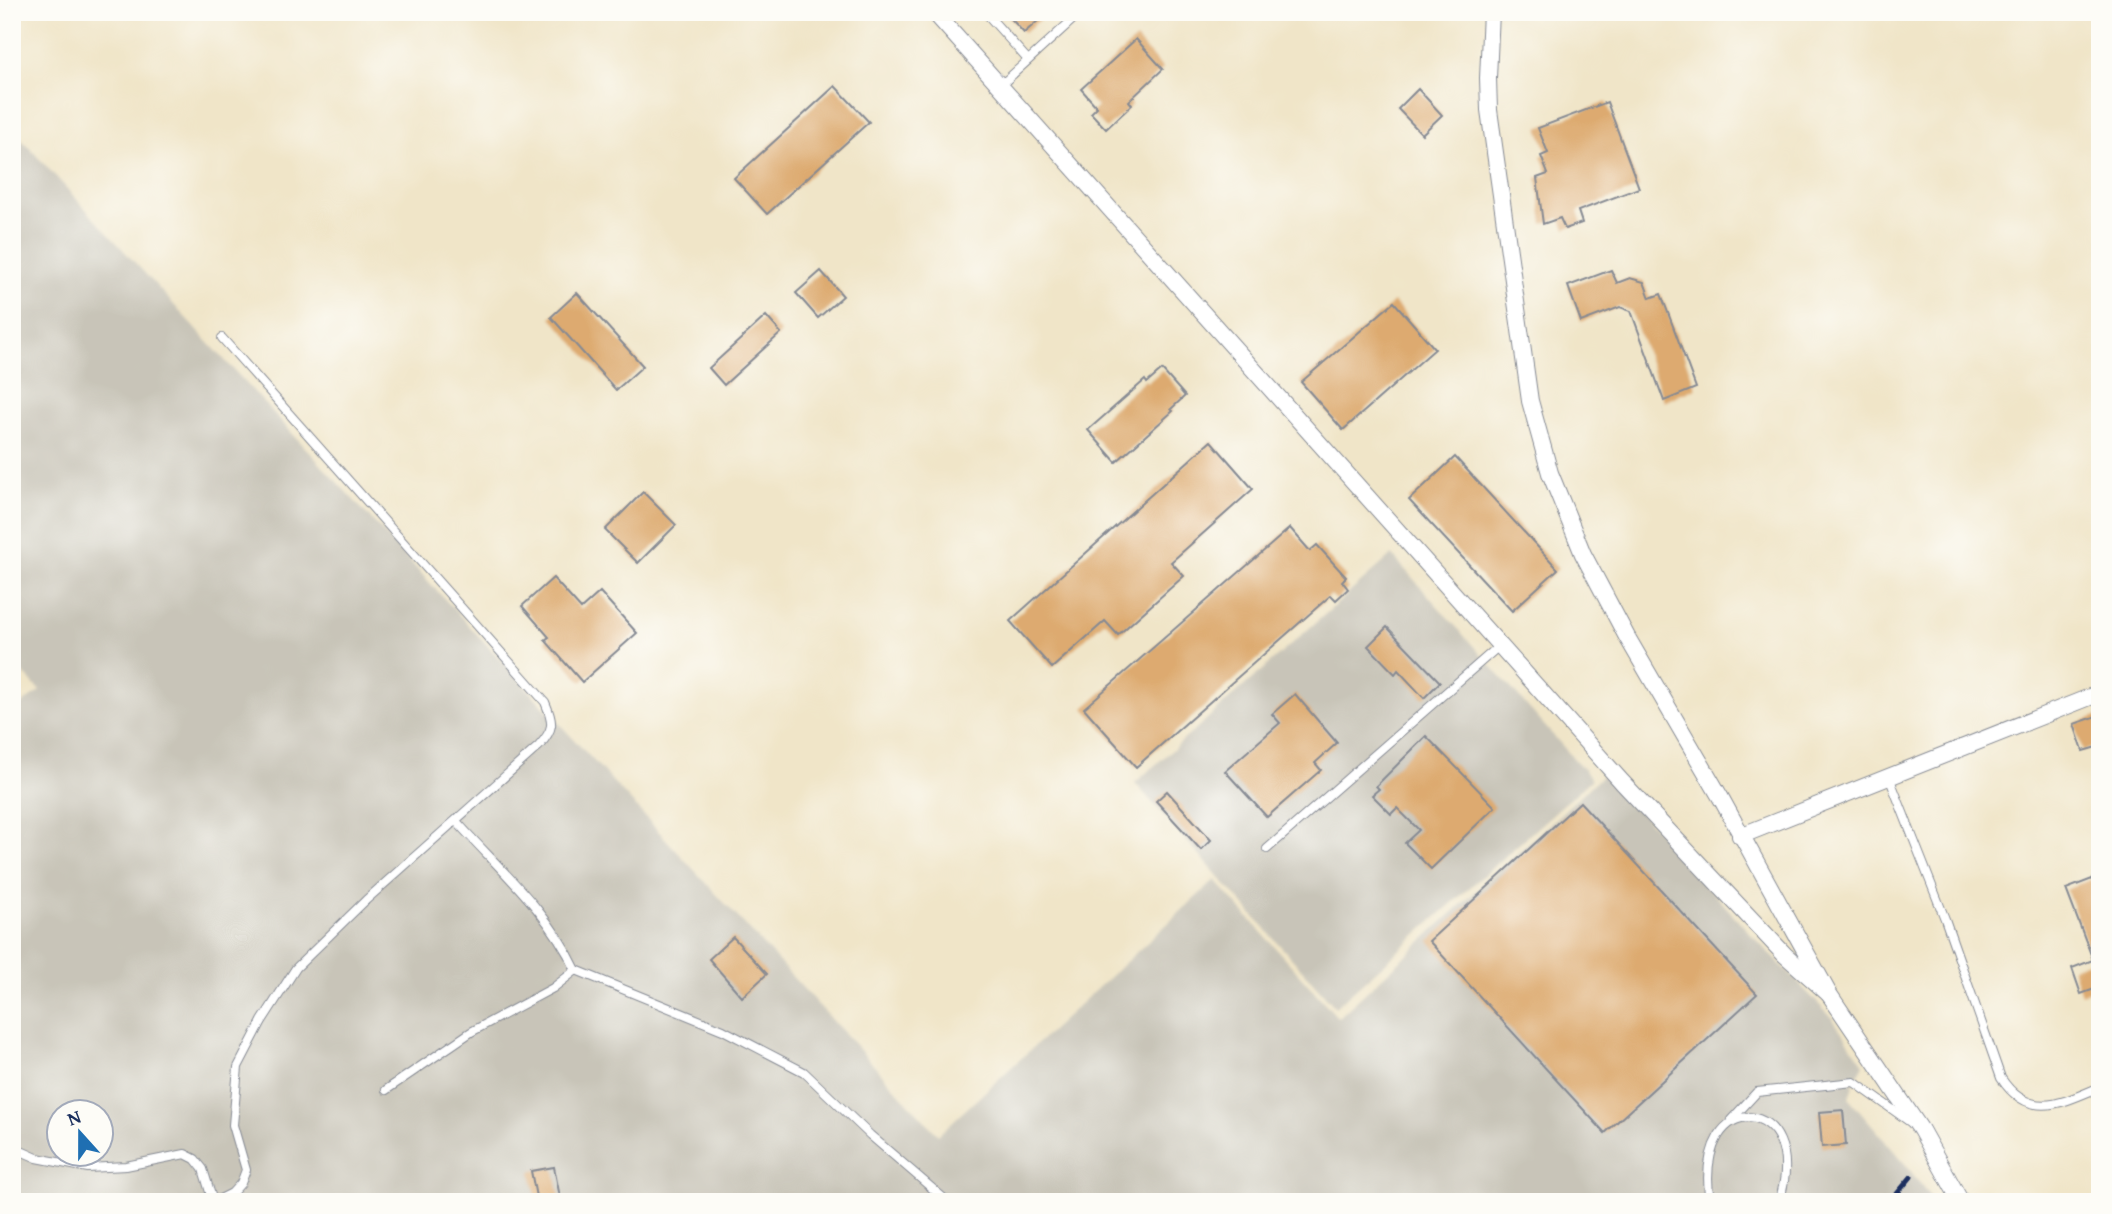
<svg xmlns="http://www.w3.org/2000/svg" width="2112" height="1214" viewBox="0 0 2112 1214" font-family="'Gentium Book Plus',serif">
<style>
.industrial{fill:#c8c4b8;fill-rule:evenodd}
.building{fill:#ddaa70}
.lines{fill:none;stroke-linecap:round;stroke-linejoin:round}
.lane-casing{stroke:#868a93;stroke-width:10}
.street-casing{stroke:#868a93;stroke-width:18}
.lane{stroke:#fff;stroke-width:8}
.street{stroke:#fff;stroke-width:16}
.rail{stroke:#1b2f5e;stroke-width:5}
</style>
<rect width="100%" height="100%" fill="#fdfcf7"/>
<filter id="ink" filterUnits="userSpaceOnUse"><feTurbulence type="fractalNoise" baseFrequency=".0143" numOctaves="2"/><feDisplacementMap in="SourceGraphic" scale="14" xChannelSelector="R" yChannelSelector="G"/><feConvolveMatrix kernelMatrix="1 2 1 2 8 2 1 2 1" color-interpolation-filters="sRGB"/></filter>
<filter id="wash" filterUnits="userSpaceOnUse"><feTurbulence type="fractalNoise" baseFrequency=".00686" numOctaves="4" result="noise"/><feDisplacementMap in="SourceGraphic" scale="28" xChannelSelector="R" yChannelSelector="G"/><feGaussianBlur stdDeviation="1.57" result="paint"/><feColorMatrix in="noise" values="0 0 0 0 0 0 0 0 0 0 0 0 0 0 0 0 0 1.4 0 .05"/><feComposite in="paint" operator="in"/></filter>
<g filter="url(#wash)">
<rect width="100%" height="100%" fill="#f0e5c8"/>
<!-- industrial -->
<g class="industrial">
<path d="M12 129 938 1135 1215 880 1338 1018 1605 773 1747 930 1832 1018 1864 1064 1854 1082 1849 1098 1906 1165 1934 1202H12V711L40 691 12 661ZM60 1112H102V1154H60Z"/>
<path d="M1392 555 1592 779 1335 1007 1135 783Z"/>
</g>
<g id="blocks">
<!-- building -->
<g class="building">
<path d="M1005 12H1048L1024 33Z"/>
<path d="M1136 39 1163 69 1129 101 1132 105 1106 129 1091 113 1097 107 1081 89Z"/>
<path d="M835 86 869 122 767 214 734 178Z"/>
<path d="M1418 89 1442 115 1422 134 1398 109Z"/>
<path d="M1607 102 1639 188 1578 211 1582 223 1565 229 1560 218 1543 224 1537 178 1548 174 1541 156 1548 153 1538 128Z"/>
<path d="M1611 270 1617 283 1630 278 1644 282 1650 298 1661 294 1696 388 1664 401 1631 311 1620 307 1581 322 1568 286Z"/>
<path d="M821 271 843 296 818 318 796 293Z"/>
<path d="M577 293 643 366 616 390 551 317Z"/>
<path d="M1394 302 1435 349 1343 430 1301 382Z"/>
<path d="M766 316 781 333 724 385 709 368Z"/>
<path d="M1162 370 1185 396 1171 409 1173 411 1116 462 1088 430 1145 380 1147 383Z"/>
<path d="M1211 441 1253 489 1171 562 1184 576 1118 635 1105 621 1052 668 1010 621Z"/>
<path d="M1455 457 1558 569 1512 611 1409 500Z"/>
<path d="M643 492 676 525 638 563 605 530Z"/>
<path d="M1290 528 1310 551 1317 545 1346 577 1342 581 1348 589 1336 600 1331 595 1136 767 1084 708Z"/>
<path d="M553 578 581 609 600 592 637 633 582 682 545 640 549 637 522 606Z"/>
<path d="M1387 627 1440 682 1424 698 1398 670 1395 674 1368 646Z"/>
<path d="M1295 694 1337 743 1315 763 1321 770 1267 817 1225 771 1280 723 1272 714Z"/>
<path d="M2100 715V746L2083 751 2074 724Z"/>
<path d="M1426 736 1495 807 1431 869 1405 843 1419 830 1397 808 1391 814 1372 795 1379 789 1376 786Z"/>
<path d="M1167 791 1211 840 1201 850 1156 801Z"/>
<path d="M1580 802 1757 994 1605 1133 1429 941Z"/>
<path d="M2100 876V987L2081 994 2072 968 2093 960 2066 889Z"/>
<path d="M733 937 767 974 742 997 709 959Z"/>
<path d="M1843 1110 1846 1145 1822 1147 1819 1112Z"/>
<path d="M554 1167 561 1202H537L531 1171Z"/>
</g>
</g>
</g>
<g filter="url(#ink)">
<use href="#blocks" fill-opacity="0" stroke="#868a93" stroke-width="2"/>
<g class="lines">
<!-- lane casing -->
<g class="lane-casing">
<g id="lane">
<path d="M985 12 1028 60"/>
<path d="M1000 86 1081 12"/>
<path d="M1889 777 1945 919 2001 1078C2029 1121 2062 1103 2100 1087"/>
<path d="M456 821C500 870 547 909 576 970L723 1030 804 1072 870 1135 948 1202"/>
<path d="M1267 849 1499 646"/>
<path d="M386 1090 471 1032 553 988 576 970"/>
<path d="M1731 1120 1757 1092 1854 1082 1910 1122"/>
<path d="M12 1147 37 1158 88 1168 126 1166 185 1154 195 1159 203 1169 213 1202"/>
<path d="M214 1202 232 1193 241 1183 246 1170 233 1125 238 1067 262 1021 296 968 366 900 539 746C554 729 554 723 545 702L222 338"/>
<path d="M1710 1202C1692 1082 1813 1096 1779 1202"/>
</g>
</g>
<!-- street casing -->
<g class="street-casing">
<g id="street">
<path d="M934 12 1622 782 1785 955 1829 994"/>
<path d="M1491 12 1488 78 1489 110 1530 401 1550 473 1583 554 1627 637 1722 800 1829 994 1921 1130 1961 1202"/>
<path d="M1740 836 2100 693"/>
</g>
</g>
<!-- lane -->
<use href="#lane" class="lane"/>
<!-- street -->
<use href="#street" class="street"/>
<!-- rail -->
<path class="rail" d="M1890 1202 1911 1177"/>
</g>
</g>
<!-- margin -->
<rect width="2112" height="1214" fill="none" stroke="#fdfcf7" stroke-width="42"/>
<!-- north arrow -->
<g transform="translate(80 1133) rotate(339)"><circle r="33" fill="#fdfcf7" stroke="#a3aaba" stroke-width="2"/>
<path d="M0-5L12 26L0 18L-12 26Z" fill="#1f6fb2"/>
<text y="-10" font-size="19" font-weight="bold" text-anchor="middle" fill="#1b2f5e">N</text>
</g>
</svg>
